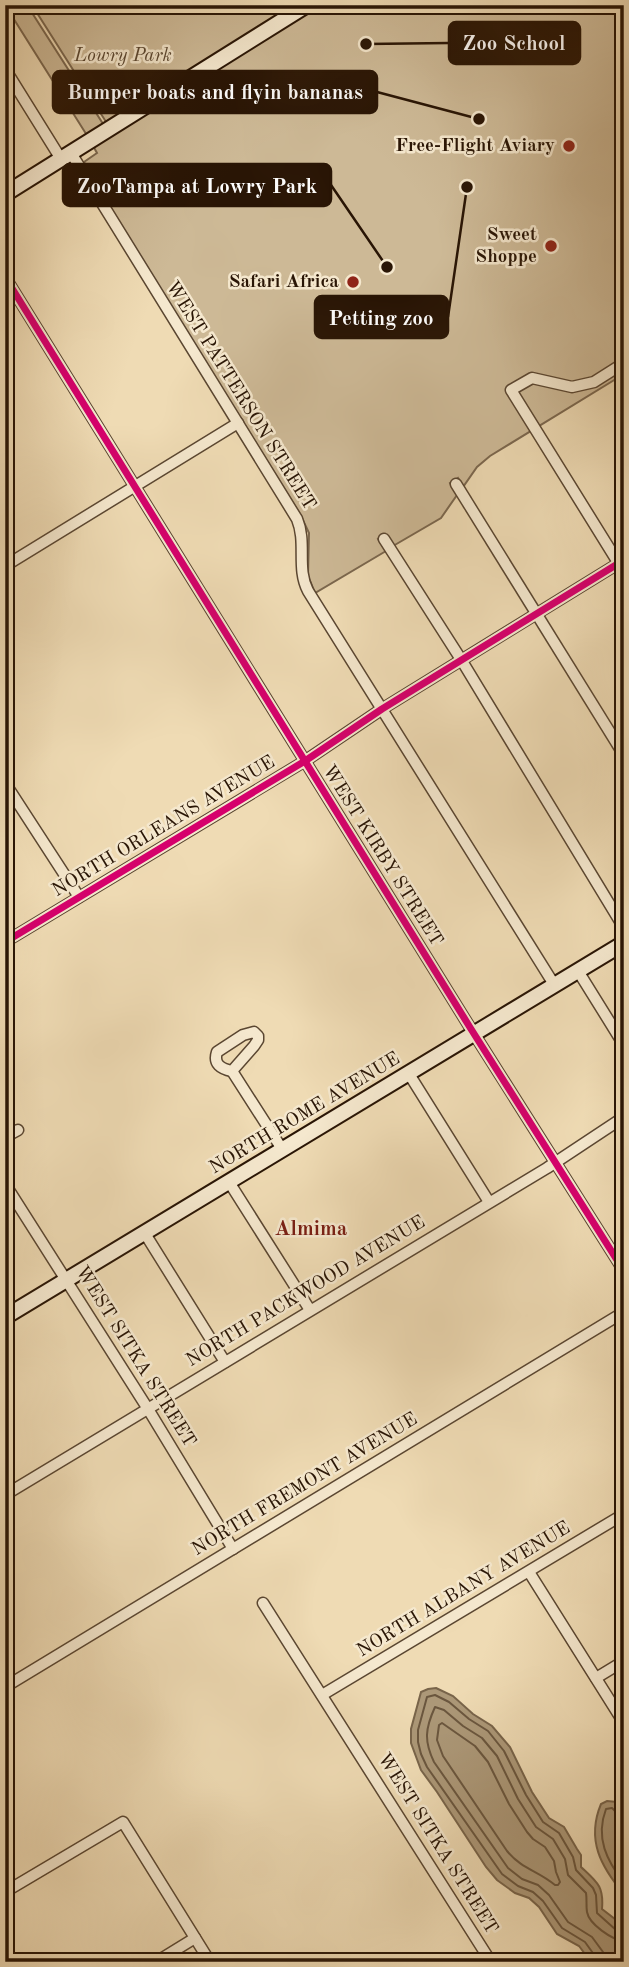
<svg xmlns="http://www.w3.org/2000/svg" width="629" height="1967" viewBox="0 0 629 1967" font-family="'Old Standard TT',serif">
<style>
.green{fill:#cdb996;stroke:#7b674e;stroke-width:2}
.water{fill:#ac9878;stroke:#78644a;stroke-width:2}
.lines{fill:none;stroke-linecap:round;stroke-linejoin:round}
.shore{stroke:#6a563e;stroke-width:2}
.street-casing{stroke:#5a4631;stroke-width:13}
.secondary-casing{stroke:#291505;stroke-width:18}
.street{stroke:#f5e8ce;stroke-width:10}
.secondary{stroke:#f5e8ce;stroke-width:14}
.cycleway-casing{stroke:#f5e8ce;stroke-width:11}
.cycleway{stroke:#d6006c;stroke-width:7}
.poi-dot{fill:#8f2418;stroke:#f5e8ce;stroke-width:2.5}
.labels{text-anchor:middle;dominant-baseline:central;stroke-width:5;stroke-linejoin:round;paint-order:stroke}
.park-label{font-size:19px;font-style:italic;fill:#5a4630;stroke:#f5e8ce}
.poi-label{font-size:19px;font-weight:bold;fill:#291505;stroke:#f5e8ce;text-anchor:end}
.street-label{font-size:19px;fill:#291505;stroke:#f5e8ce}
.neighbourhood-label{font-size:21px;font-weight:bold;fill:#7a1f14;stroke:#f5e8ce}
.leader{fill:none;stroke:#291505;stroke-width:2.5}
.callout-dot{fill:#291505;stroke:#f5e8ce;stroke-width:2.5}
.callout{fill:#291505;stroke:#291505;stroke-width:2.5}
.callout-label{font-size:21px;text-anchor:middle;font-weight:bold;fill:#fff}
</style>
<rect width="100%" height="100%" fill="#efdbb4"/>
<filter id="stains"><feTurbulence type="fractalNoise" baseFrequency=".00286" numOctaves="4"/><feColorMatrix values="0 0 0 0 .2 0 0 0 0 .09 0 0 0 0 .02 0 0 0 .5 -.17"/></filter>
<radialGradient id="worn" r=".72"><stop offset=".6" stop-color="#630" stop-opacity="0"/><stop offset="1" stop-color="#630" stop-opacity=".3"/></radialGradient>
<!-- green -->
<g class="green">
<path d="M5 5H27L105 127 88 137Z"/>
<path d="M32 5H300L108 125Z"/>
<path d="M315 5H624V374L490 456 477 467 463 487 458 478 450 483 457 495 441 518 393 546 385 534 378 539 386 551 315 593 308 576 309 533 301 516 96 185V182L84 162 97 153 92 144Z"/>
</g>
<!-- water -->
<g class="water">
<path d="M436 1688 453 1696 473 1714 492 1726 510 1747 532 1792 549 1818 564 1827 577 1849 581 1855V1867C597 1882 604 1886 602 1909L624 1926V1962H591L579 1946 557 1934 539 1907 529 1898 515 1893 497 1880 486 1867 437 1792 421 1770 411 1743V1729L421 1692 428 1689Z"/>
<path d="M607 1801 617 1802 624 1812V1894C601 1867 586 1840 601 1804Z"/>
</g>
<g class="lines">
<!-- shore -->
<g class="shore">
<path d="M442 1723 475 1746 488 1762 509 1804 527 1832 533 1839 545 1847 554 1861 556 1872 560 1882 558 1885H555C537 1870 523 1870 507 1851L443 1756 437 1740 439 1725Z"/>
<path d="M624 1815 618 1814 612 1808 606 1809C595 1838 607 1861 624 1883"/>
<path d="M596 1962 595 1956 585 1942 562 1928 543 1901 533 1892 518 1886 502 1874 427 1767 421 1754 418 1742V1730L427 1697 435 1695 449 1702 469 1719 488 1731 504 1751 526 1795 543 1822 559 1833 573 1857 576 1870 593 1888 596 1895 597 1913 616 1930 624 1932"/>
<path d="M605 1962 603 1952 592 1937 568 1922 549 1895 538 1885 522 1879 508 1868 434 1762C424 1741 425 1729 435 1707L444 1710 463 1726 482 1738 497 1756 518 1799 536 1827 553 1839 565 1859 568 1875 586 1893C587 1899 586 1906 587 1912 589 1924 612 1940 624 1941"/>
</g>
<!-- street casing -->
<g class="street-casing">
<g id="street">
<path d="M5 69 61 159"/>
<path d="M71 153 297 519C307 543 296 568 308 591L555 986"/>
<path d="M5 277 471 1029 624 1271"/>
<path d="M624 363 594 382 572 387 532 378 511 390 624 572"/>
<path d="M456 484 624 755"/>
<path d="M384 539 462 661 624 928"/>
<path d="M5 566 238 423"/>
<path d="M5 783 79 897"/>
<path d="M5 942 305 761 382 709 624 560"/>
<path d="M578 971 624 1045"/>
<path d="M254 1032 258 1036V1040L254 1046 232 1071C221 1069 213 1064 217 1052L243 1035Z"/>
<path d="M232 1071 282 1149"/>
<path d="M409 1074 489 1202"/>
<path d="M5 1137 18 1130"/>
<path d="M229 1182 310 1310"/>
<path d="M5 1184 148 1409 233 1549"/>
<path d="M144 1232 225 1362"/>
<path d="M5 1495 547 1168 624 1117"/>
<path d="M529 1572 624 1723"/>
<path d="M263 1603 491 1962"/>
<path d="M596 1678 624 1661"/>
<path d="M5 1687 624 1312"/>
<path d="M322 1695 624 1514"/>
<path d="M5 1892 123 1822 210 1962"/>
<path d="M156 1962 195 1938"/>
</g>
</g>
<!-- secondary casing -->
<g class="secondary-casing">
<g id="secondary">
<path d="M5 194 307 5"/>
<path d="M5 1317 624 943"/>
</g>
</g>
<!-- street -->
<use href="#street" class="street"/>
<!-- secondary -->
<use href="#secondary" class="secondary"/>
<!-- cycleway casing -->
<g class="cycleway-casing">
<g id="cycleway">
<path d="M5 277 471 1029 624 1271"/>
<path d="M5 942 305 761 382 709 624 560"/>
</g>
</g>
<!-- cycleway -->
<use href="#cycleway" class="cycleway"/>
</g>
<!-- markers -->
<g class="poi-dot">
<circle cx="569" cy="146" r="7"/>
<circle cx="551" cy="246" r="7"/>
<circle cx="353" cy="282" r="7"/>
</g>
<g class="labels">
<!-- park labels -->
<g class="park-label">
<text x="123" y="56">Lowry Park</text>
</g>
<!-- poi labels -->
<g class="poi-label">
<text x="555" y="146">Free-Flight Aviary</text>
<text x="537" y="235">Sweet<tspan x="537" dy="22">Shoppe</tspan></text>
<text x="339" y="282">Safari Africa</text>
</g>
<!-- street labels -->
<g class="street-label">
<text transform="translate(240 396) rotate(58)">WEST PATTERSON STREET</text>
<text transform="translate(164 827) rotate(-31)">NORTH ORLEANS AVENUE</text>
<text transform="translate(382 856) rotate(58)">WEST KIRBY STREET</text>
<text transform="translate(305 1114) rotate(-31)">NORTH ROME AVENUE</text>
<text transform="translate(306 1292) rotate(-31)">NORTH PACKWOOD AVENUE</text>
<text transform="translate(135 1357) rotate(58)">WEST SITKA STREET</text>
<text transform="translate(305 1485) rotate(-31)">NORTH FREMONT AVENUE</text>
<text transform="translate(464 1590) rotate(-31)">NORTH ALBANY AVENUE</text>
<text transform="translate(437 1844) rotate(58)">WEST SITKA STREET</text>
</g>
<!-- neighbourhood labels -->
<g class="neighbourhood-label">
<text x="311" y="1229">Almima</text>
</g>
</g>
<!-- callouts -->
<path class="leader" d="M366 44L449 43M479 119L377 92M387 267L331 185M467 187L448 317"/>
<g class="callout-dot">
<circle cx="366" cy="44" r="7"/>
<circle cx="479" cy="119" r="7"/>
<circle cx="387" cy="267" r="7"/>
<circle cx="467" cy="187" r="7"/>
</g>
<g class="callout">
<rect x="449" y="22" width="131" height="42" rx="7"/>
<rect x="53" y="71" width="324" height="42" rx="7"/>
<rect x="63" y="164" width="268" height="42" rx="7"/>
<rect x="315" y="296" width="133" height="42" rx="7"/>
</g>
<g class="callout-label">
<text x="514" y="50">Zoo School</text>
<text x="215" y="99">Bumper boats and flyin bananas</text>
<text x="197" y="193">ZooTampa at Lowry Park</text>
<text x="381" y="325">Petting zoo</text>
</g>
<!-- margin -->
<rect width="629" height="1967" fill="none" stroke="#efdbb4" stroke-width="28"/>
<rect x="7" y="7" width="615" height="1953" fill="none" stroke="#291505" stroke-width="3.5"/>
<rect x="14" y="14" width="601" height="1939" fill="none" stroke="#291505" stroke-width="2"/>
<rect width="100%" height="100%" filter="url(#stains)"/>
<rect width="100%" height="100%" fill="url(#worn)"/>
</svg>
